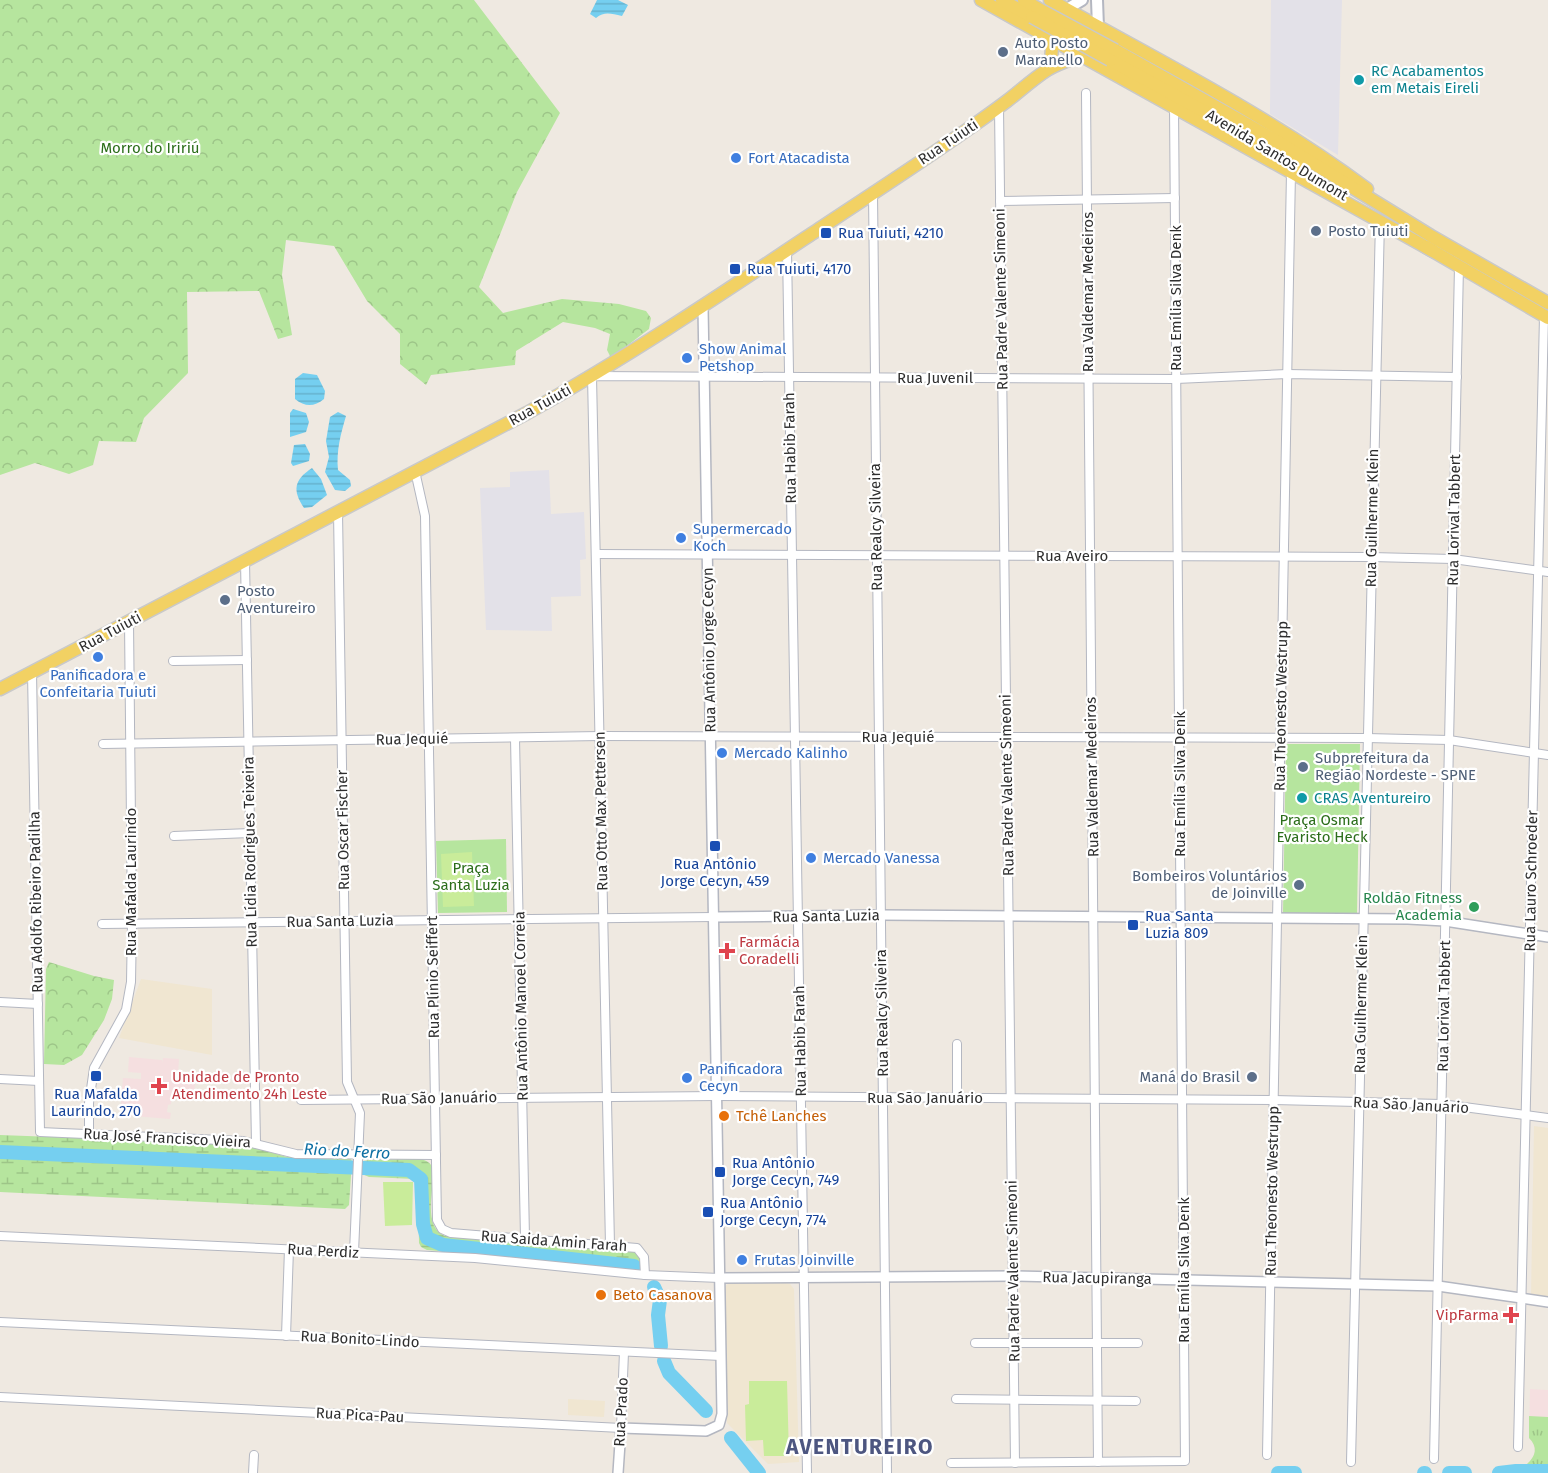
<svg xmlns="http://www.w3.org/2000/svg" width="1548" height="1473" viewBox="0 0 1548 1473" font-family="'Fira Sans',sans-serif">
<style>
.industrial{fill:#e3e1e8}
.education{fill:#f0e6d1}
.medical{fill:#f5dfe0}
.grass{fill:url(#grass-tufts)}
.forest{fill:url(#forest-crowns)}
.wetland{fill:url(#wetland-marsh)}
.park{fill:#b6e59e}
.pitch{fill:#c9ec9a}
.water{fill:url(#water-rules)}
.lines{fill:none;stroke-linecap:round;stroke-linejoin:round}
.river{stroke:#75cff0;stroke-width:14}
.minor-casing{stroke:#b4b7c1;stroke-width:10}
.tertiary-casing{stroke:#b4b7c1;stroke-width:12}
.secondary-casing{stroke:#b4b7c1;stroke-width:14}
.primary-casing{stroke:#c9c9c9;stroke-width:15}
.minor{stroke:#fff;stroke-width:8}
.tertiary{stroke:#fff;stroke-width:9}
.secondary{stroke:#fff;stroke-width:10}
.primary{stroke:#f2d163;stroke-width:12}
.primary-bridge-casing{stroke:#c9c9c9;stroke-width:15;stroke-linecap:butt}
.primary-bridge{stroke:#f2d163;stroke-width:12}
.service-dot{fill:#5c6f8a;stroke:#fff;stroke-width:2}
.culture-dot{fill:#0f9aa8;stroke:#fff;stroke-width:2}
.shop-dot{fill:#3f7fe0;stroke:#fff;stroke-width:2}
.transit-dot{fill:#1a4fb4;stroke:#fff;stroke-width:2}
.leisure-dot{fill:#2e9e5b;stroke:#fff;stroke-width:2}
.health-dot{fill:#e0444e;stroke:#fff;stroke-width:2}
.food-dot{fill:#e8710a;stroke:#fff;stroke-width:2}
.labels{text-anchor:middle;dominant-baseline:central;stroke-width:4.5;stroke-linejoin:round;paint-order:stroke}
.service-label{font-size:15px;fill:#4e5e75;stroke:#fff;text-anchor:start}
.culture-label{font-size:15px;fill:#0d838f;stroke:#fff;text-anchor:start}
.street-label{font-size:15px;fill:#2e2e2e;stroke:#fff}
.park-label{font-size:15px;fill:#2c6e1b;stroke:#fff}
.shop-label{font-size:15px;fill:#366cbe;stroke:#fff;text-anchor:start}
.transit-label{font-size:15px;fill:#164399;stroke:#fff;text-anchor:start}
.leisure-label{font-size:15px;fill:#27864d;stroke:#fff;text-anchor:end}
.health-label{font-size:15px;fill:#be3a42;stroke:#fff;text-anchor:start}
.food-label{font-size:15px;fill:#c56008;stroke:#fff;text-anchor:start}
.water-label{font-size:16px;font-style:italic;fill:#0d6fa3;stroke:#fff}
.district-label{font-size:21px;font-weight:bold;letter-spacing:1.5px;fill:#4d5680;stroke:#fff}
</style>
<defs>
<pattern id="grass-tufts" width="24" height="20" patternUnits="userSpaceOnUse" patternTransform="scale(1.5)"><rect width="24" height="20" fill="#b6e59e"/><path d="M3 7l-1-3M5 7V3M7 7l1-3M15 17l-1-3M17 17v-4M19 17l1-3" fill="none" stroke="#9dc588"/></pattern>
<pattern id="forest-crowns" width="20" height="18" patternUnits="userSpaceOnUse" patternTransform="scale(1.5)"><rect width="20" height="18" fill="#b6e59e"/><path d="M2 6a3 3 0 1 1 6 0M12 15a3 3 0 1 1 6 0" fill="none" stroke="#9dc588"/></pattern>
<pattern id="wetland-marsh" width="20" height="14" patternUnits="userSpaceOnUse" patternTransform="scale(1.5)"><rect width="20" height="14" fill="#b6e59e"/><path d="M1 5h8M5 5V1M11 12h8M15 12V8" fill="none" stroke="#9dc588"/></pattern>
<pattern id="water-rules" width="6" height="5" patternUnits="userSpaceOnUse" patternTransform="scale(1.5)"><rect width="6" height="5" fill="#75cff0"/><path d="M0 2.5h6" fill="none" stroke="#66b2ce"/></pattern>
</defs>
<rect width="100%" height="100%" fill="#efe9e1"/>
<!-- industrial -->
<g class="industrial">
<path d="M1271 0H1342L1338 155 1270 114Z"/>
<path d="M549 470 551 514 584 512 586 559 580 560 581 596 551 597 552 631 486 630 480 488 510 487V472Z"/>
</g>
<!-- education -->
<g class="education">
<path d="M141 979 212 989V1055L119 1038Z"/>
<path d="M1534 1126 1548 1128V1297L1531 1295Z"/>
<path d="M729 1283H787L790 1284 794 1289 799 1462 768 1464 727 1423 724 1287Z"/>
<path d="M568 1399 605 1401 604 1417 568 1415Z"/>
</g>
<!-- medical -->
<g class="medical">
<path d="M129 1057 162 1060V1063L163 1058 179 1059 178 1073 196 1074 194 1094 172 1093 171 1104 168 1105 167 1112 171 1113 170 1119 120 1115 123 1078 141 1079V1073L128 1072Z"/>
<path d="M1530 1389 1548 1390V1465L1527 1464 1532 1460 1535 1451 1533 1443 1529 1438Z"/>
</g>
<!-- grass -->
<path class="grass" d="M1529 1416 1548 1417V1465L1527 1464C1536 1456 1538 1447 1529 1438Z"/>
<!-- forest -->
<g class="forest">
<path d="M0 0H474L560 113 517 192 479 287 503 313 562 299 619 304 646 311 651 318 649 329 611 358 607 350 610 334 595 328 563 322 516 351 515 365 431 375 426 385 400 364V334L367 301 334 246 286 240 282 275 292 335 278 339 259 291 187 292 188 373 144 418 136 442 99 441 93 465 69 474 35 463 0 475Z"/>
<path d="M49 962 94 976 114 980 112 999 104 1020 82 1055 64 1065 44 1064 46 969Z"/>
</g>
<!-- wetland -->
<g class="wetland">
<path d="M0 1135 243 1144 287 1157H349L352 1161 349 1205 345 1209 0 1192Z"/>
<path d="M420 1159C429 1161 432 1164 434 1172 433 1191 423 1227 445 1236L636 1251 641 1256 642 1266 639 1268 427 1250 421 1247 419 1243 418 1181 415 1179 369 1177 362 1174 361 1168 363 1161 370 1160Z"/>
</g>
<!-- park -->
<g class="park">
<path d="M1286 744H1360L1357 913H1283Z"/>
<path d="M506 839 507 912 438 913 436 841Z"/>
</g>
<!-- pitch -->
<g class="pitch">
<path d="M472 852 474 906 443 907 441 854Z"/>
<path d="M383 1182H413L412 1225 385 1226Z"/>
<path d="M749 1381H787L789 1456H764L763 1440 746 1441 745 1405 749 1404Z"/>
</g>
<!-- water -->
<g class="water">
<path d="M597 0H618L628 5 622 16C611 14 605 11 596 18L590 14Z"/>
<path d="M303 373 317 375 325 391 324 399C314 407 305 407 295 399V379Z"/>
<path d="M293 409 306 413 309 422 306 432 290 437V413Z"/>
<path d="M338 412 346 416C341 433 336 451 338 470L350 480 351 486 345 491 335 490 325 472 329 457 326 441 330 417Z"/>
<path d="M305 444 310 454 309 461 293 466 291 463 294 445Z"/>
<path d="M312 468 321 479 327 495 312 507 304 508C292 490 294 480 312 468Z"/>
</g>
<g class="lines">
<!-- river -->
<g class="river">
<path d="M0 1152 409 1170 421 1179 423 1224 427 1238 443 1245 634 1266"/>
<path d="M654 1287 660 1300 658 1315 661 1346"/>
<path d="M664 1361 669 1373 706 1411"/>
<path d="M731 1438 759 1473"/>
<path d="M1278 1473H1295"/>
<path d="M1424 1473H1425"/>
<path d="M1449 1473H1465"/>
<path d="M1499 1473 1516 1471H1548"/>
</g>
<!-- minor casing -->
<g class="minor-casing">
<g id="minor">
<path d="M1086 93 1098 1462"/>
<path d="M999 107 1015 1463"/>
<path d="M873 193 887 1473"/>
<path d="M1000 201 1175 198"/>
<path d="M787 250 807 1473"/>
<path d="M415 471 425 516 437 1220 442 1229 451 1233 637 1248 644 1257 645 1275"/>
<path d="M338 512 347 1082 360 1113 354 1252"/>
<path d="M596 554 1371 557 1453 559 1548 572"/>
<path d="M245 561 256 1143"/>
<path d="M173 661 247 660"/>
<path d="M32 672 40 1132 243 1141 296 1154 436 1155"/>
<path d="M515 738 525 1238"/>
<path d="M103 744 600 736 1367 738 1449 740 1548 755"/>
<path d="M174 836 250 833"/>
<path d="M102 924 714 917"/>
<path d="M0 1002 38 1004"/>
<path d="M0 1079 39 1081"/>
<path d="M957 1098V1044"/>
<path d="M301 1100 717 1096 1274 1100 1441 1104 1548 1118"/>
<path d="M89 1134V1103L94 1068 126 1010 131 982 132 924 129 621"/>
<path d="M0 1236 475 1258 645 1275 720 1278"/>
<path d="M610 1245 592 376 1176 379 1287 374 1457 377"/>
<path d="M0 1322 721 1356"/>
<path d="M286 1336 289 1249"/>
<path d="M975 1343H1138"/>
<path d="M0 1397 621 1428 624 1352"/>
<path d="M956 1399 1136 1401"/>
<path d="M1518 1447 1544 316"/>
<path d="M1267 1455 1291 172"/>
<path d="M1434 1459 1459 266"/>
<path d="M1351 1462 1380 221"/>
<path d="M951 1463 1185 1461 1174 107"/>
<path d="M253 1473 254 1455"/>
</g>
</g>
<!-- tertiary casing -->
<g class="tertiary-casing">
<g id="tertiary">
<path d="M714 917 881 915 1408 919 1445 921 1548 937"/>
<path d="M720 1278 1013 1276 1355 1284 1438 1286 1548 1302"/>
<path d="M618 1473 621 1428 706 1431 719 1425 722 1414 703 307"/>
</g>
</g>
<!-- secondary casing -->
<g class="secondary-casing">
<g id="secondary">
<path d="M1097 0 1098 27"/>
<path d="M1067 9 1082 0"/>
</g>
</g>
<!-- primary casing -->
<g class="primary-casing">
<g id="primary">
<path d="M981 0 1433 251"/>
<path d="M1002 0 1032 17"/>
<path d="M1024 0 1037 8"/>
<path d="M1050 0C1157 60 1268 115 1367 189"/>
<path d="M1115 50 1275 140 1431 236 1548 303"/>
<path d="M1110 60 1244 133 1305 171"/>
<path d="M1048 69 1051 60 1053 35"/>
<path d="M1426 247 1548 318"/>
<path d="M0 689 527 413C628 357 723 293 819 229 882 187 947 146 1007 101 1020 91 1033 79 1047 70 1065 58 1101 56 1098 27"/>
</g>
</g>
<!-- minor -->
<use href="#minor" class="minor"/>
<!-- tertiary -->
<use href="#tertiary" class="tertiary"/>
<!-- secondary -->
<use href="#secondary" class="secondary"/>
<!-- primary -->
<use href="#primary" class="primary"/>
<!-- primary-bridge casing -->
<g class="primary-bridge-casing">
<g id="primary-bridge">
<path d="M1037 8 1115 50"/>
<path d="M1032 17 1110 60"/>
</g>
</g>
<!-- primary-bridge -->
<use href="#primary-bridge" class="primary-bridge"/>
</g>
<!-- markers -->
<g class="service-dot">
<circle cx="1003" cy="52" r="6"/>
<circle cx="1316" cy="231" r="6"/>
<circle cx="225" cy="600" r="6"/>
<circle cx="1303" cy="767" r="6"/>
<circle cx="1299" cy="885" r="6"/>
<circle cx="1252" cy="1077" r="6"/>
</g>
<g class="culture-dot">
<circle cx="1359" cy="80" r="6"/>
<circle cx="1302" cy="798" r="6"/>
</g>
<g class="shop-dot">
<circle cx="736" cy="158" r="6"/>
<circle cx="687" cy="358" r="6"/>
<circle cx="681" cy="538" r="6"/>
<circle cx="98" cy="657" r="6"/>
<circle cx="722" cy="753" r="6"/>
<circle cx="811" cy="858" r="6"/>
<circle cx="687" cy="1078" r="6"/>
<circle cx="742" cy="1260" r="6"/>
</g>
<g class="transit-dot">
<rect x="820" y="227" width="12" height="12" rx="3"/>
<rect x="729" y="263" width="12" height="12" rx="3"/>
<rect x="709" y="840" width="12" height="12" rx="3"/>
<rect x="1127" y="919" width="12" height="12" rx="3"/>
<rect x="90" y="1070" width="12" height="12" rx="3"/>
<rect x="714" y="1166" width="12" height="12" rx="3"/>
<rect x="702" y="1206" width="12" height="12" rx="3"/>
</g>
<circle class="leisure-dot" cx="1474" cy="907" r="6"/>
<g class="health-dot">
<path d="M724 942h6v6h6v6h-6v6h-6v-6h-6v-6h6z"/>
<path d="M156 1077h6v6h6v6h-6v6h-6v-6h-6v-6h6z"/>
<path d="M1508 1306h6v6h6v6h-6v6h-6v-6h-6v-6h6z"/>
</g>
<g class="food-dot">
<circle cx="724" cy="1116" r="6"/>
<circle cx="601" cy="1295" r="6"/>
</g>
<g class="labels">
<!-- service labels -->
<g class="service-label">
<text x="1015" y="43">Auto Posto<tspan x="1015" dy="17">Maranello</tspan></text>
<text x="1328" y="231">Posto Tuiuti</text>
<text x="237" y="591">Posto<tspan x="237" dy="17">Aventureiro</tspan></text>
<text x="1315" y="758">Subprefeitura da<tspan x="1315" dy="17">Região Nordeste - SPNE</tspan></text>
<text x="1287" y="876" text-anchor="end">Bombeiros Voluntários<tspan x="1287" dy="17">de Joinville</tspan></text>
<text x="1240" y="1077" text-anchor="end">Maná do Brasil</text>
</g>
<!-- culture labels -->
<g class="culture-label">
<text x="1371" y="71">RC Acabamentos<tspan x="1371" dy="17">em Metais Eireli</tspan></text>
<text x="1314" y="798">CRAS Aventureiro</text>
</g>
<!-- street labels -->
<g class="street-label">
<text transform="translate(948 142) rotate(-34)">Rua Tuiuti</text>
<text transform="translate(1277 155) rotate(31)">Avenida Santos Dumont</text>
<text transform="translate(1088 292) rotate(-90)">Rua Valdemar Medeiros</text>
<text transform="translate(1176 298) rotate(-90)">Rua Emília Silva Denk</text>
<text transform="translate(1001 299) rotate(-91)">Rua Padre Valente Simeoni</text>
<text x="935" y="378">Rua Juvenil</text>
<text transform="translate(540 405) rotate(-29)">Rua Tuiuti</text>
<text transform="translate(790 448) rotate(-91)">Rua Habib Farah</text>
<text transform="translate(1372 518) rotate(-89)">Rua Guilherme Klein</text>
<text transform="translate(1454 520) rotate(-89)">Rua Lorival Tabbert</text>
<text transform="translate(876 527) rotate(-91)">Rua Realcy Silveira</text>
<text x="1072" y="556">Rua Aveiro</text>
<text transform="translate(110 632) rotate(-28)">Rua Tuiuti</text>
<text transform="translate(709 650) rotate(-91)">Rua Antônio Jorge Cecyn</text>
<text transform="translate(1281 706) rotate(-89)">Rua Theonesto Westrupp</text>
<text x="898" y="737">Rua Jequié</text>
<text transform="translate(412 739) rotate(-1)">Rua Jequié</text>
<text transform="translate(1092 777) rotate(-91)">Rua Valdemar Medeiros</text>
<text transform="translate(1180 784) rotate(-90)">Rua Emília Silva Denk</text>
<text transform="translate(1007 785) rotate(-91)">Rua Padre Valente Simeoni</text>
<text transform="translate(601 811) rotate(-91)">Rua Otto Max Pettersen</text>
<text transform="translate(343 830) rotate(-91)">Rua Oscar Fischer</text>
<text transform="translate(250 852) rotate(-91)">Rua Lídia Rodrigues Teixeira</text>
<text transform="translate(1531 881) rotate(-89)">Rua Lauro Schroeder</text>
<text transform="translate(131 882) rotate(-90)">Rua Mafalda Laurindo</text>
<text transform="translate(36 902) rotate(-91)">Rua Adolfo Ribeiro Padilha</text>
<text transform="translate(826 916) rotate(-1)">Rua Santa Luzia</text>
<text transform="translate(340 921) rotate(-1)">Rua Santa Luzia</text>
<text transform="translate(433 977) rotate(-91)">Rua Plínio Seiffert</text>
<text transform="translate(1361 1004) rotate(-89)">Rua Guilherme Klein</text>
<text transform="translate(521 1006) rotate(-91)">Rua Antônio Manoel Correia</text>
<text transform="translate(1444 1006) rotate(-89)">Rua Lorival Tabbert</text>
<text transform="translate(882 1013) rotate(-91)">Rua Realcy Silveira</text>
<text transform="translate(800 1041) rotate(-91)">Rua Habib Farah</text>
<text transform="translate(439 1098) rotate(-1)">Rua São Januário</text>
<text x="925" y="1098">Rua São Januário</text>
<text transform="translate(1411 1105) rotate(3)">Rua São Januário</text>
<text transform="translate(167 1138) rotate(3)">Rua José Francisco Vieira</text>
<text transform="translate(1272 1191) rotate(-89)">Rua Theonesto Westrupp</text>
<text transform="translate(554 1241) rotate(4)">Rua Saida Amin Farah</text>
<text transform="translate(323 1251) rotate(3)">Rua Perdiz</text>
<text transform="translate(1184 1270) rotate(-90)">Rua Emília Silva Denk</text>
<text transform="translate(1013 1271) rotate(-91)">Rua Padre Valente Simeoni</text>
<text transform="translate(1097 1278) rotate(1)">Rua Jacupiranga</text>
<text transform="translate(360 1339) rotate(3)">Rua Bonito-Lindo</text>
<text transform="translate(621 1412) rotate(-87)">Rua Prado</text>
<text transform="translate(360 1415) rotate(3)">Rua Pica-Pau</text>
</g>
<!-- park labels -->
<g class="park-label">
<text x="150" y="148">Morro do Iririú</text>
<text x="1322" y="820">Praça Osmar<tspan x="1322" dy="17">Evaristo Heck</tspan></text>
<text x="471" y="868">Praça<tspan x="471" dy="17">Santa Luzia</tspan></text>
</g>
<!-- shop labels -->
<g class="shop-label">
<text x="748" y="158">Fort Atacadista</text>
<text x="699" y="349">Show Animal<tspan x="699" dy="17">Petshop</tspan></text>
<text x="693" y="529">Supermercado<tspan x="693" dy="17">Koch</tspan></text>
<text x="98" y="675" text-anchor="middle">Panificadora e<tspan x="98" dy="17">Confeitaria Tuiuti</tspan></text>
<text x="734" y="753">Mercado Kalinho</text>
<text x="823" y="858">Mercado Vanessa</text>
<text x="699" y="1069">Panificadora<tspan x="699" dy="17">Cecyn</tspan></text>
<text x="754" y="1260">Frutas Joinville</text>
</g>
<!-- transit labels -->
<g class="transit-label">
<text x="838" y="233">Rua Tuiuti, 4210</text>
<text x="747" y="269">Rua Tuiuti, 4170</text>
<text x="715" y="864" text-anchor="middle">Rua Antônio<tspan x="715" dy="17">Jorge Cecyn, 459</tspan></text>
<text x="1145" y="916">Rua Santa<tspan x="1145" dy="17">Luzia 809</tspan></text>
<text x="96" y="1094" text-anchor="middle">Rua Mafalda<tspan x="96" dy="17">Laurindo, 270</tspan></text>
<text x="732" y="1163">Rua Antônio<tspan x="732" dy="17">Jorge Cecyn, 749</tspan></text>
<text x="720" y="1203">Rua Antônio<tspan x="720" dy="17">Jorge Cecyn, 774</tspan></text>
</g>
<!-- leisure labels -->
<g class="leisure-label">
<text x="1462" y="898">Roldão Fitness<tspan x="1462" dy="17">Academia</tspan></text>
</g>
<!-- health labels -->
<g class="health-label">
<text x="739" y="942">Farmácia<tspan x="739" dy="17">Coradelli</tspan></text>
<text x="172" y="1077">Unidade de Pronto<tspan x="172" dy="17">Atendimento 24h Leste</tspan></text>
<text x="1499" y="1315" text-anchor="end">VipFarma</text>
</g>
<!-- food labels -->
<g class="food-label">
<text x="736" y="1116">Tchê Lanches</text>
<text x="613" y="1295">Beto Casanova</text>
</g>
<!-- water labels -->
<g class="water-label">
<text transform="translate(347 1151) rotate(3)">Rio do Ferro</text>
</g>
<!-- district labels -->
<g class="district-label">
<text x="860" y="1447">AVENTUREIRO</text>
</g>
</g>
</svg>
